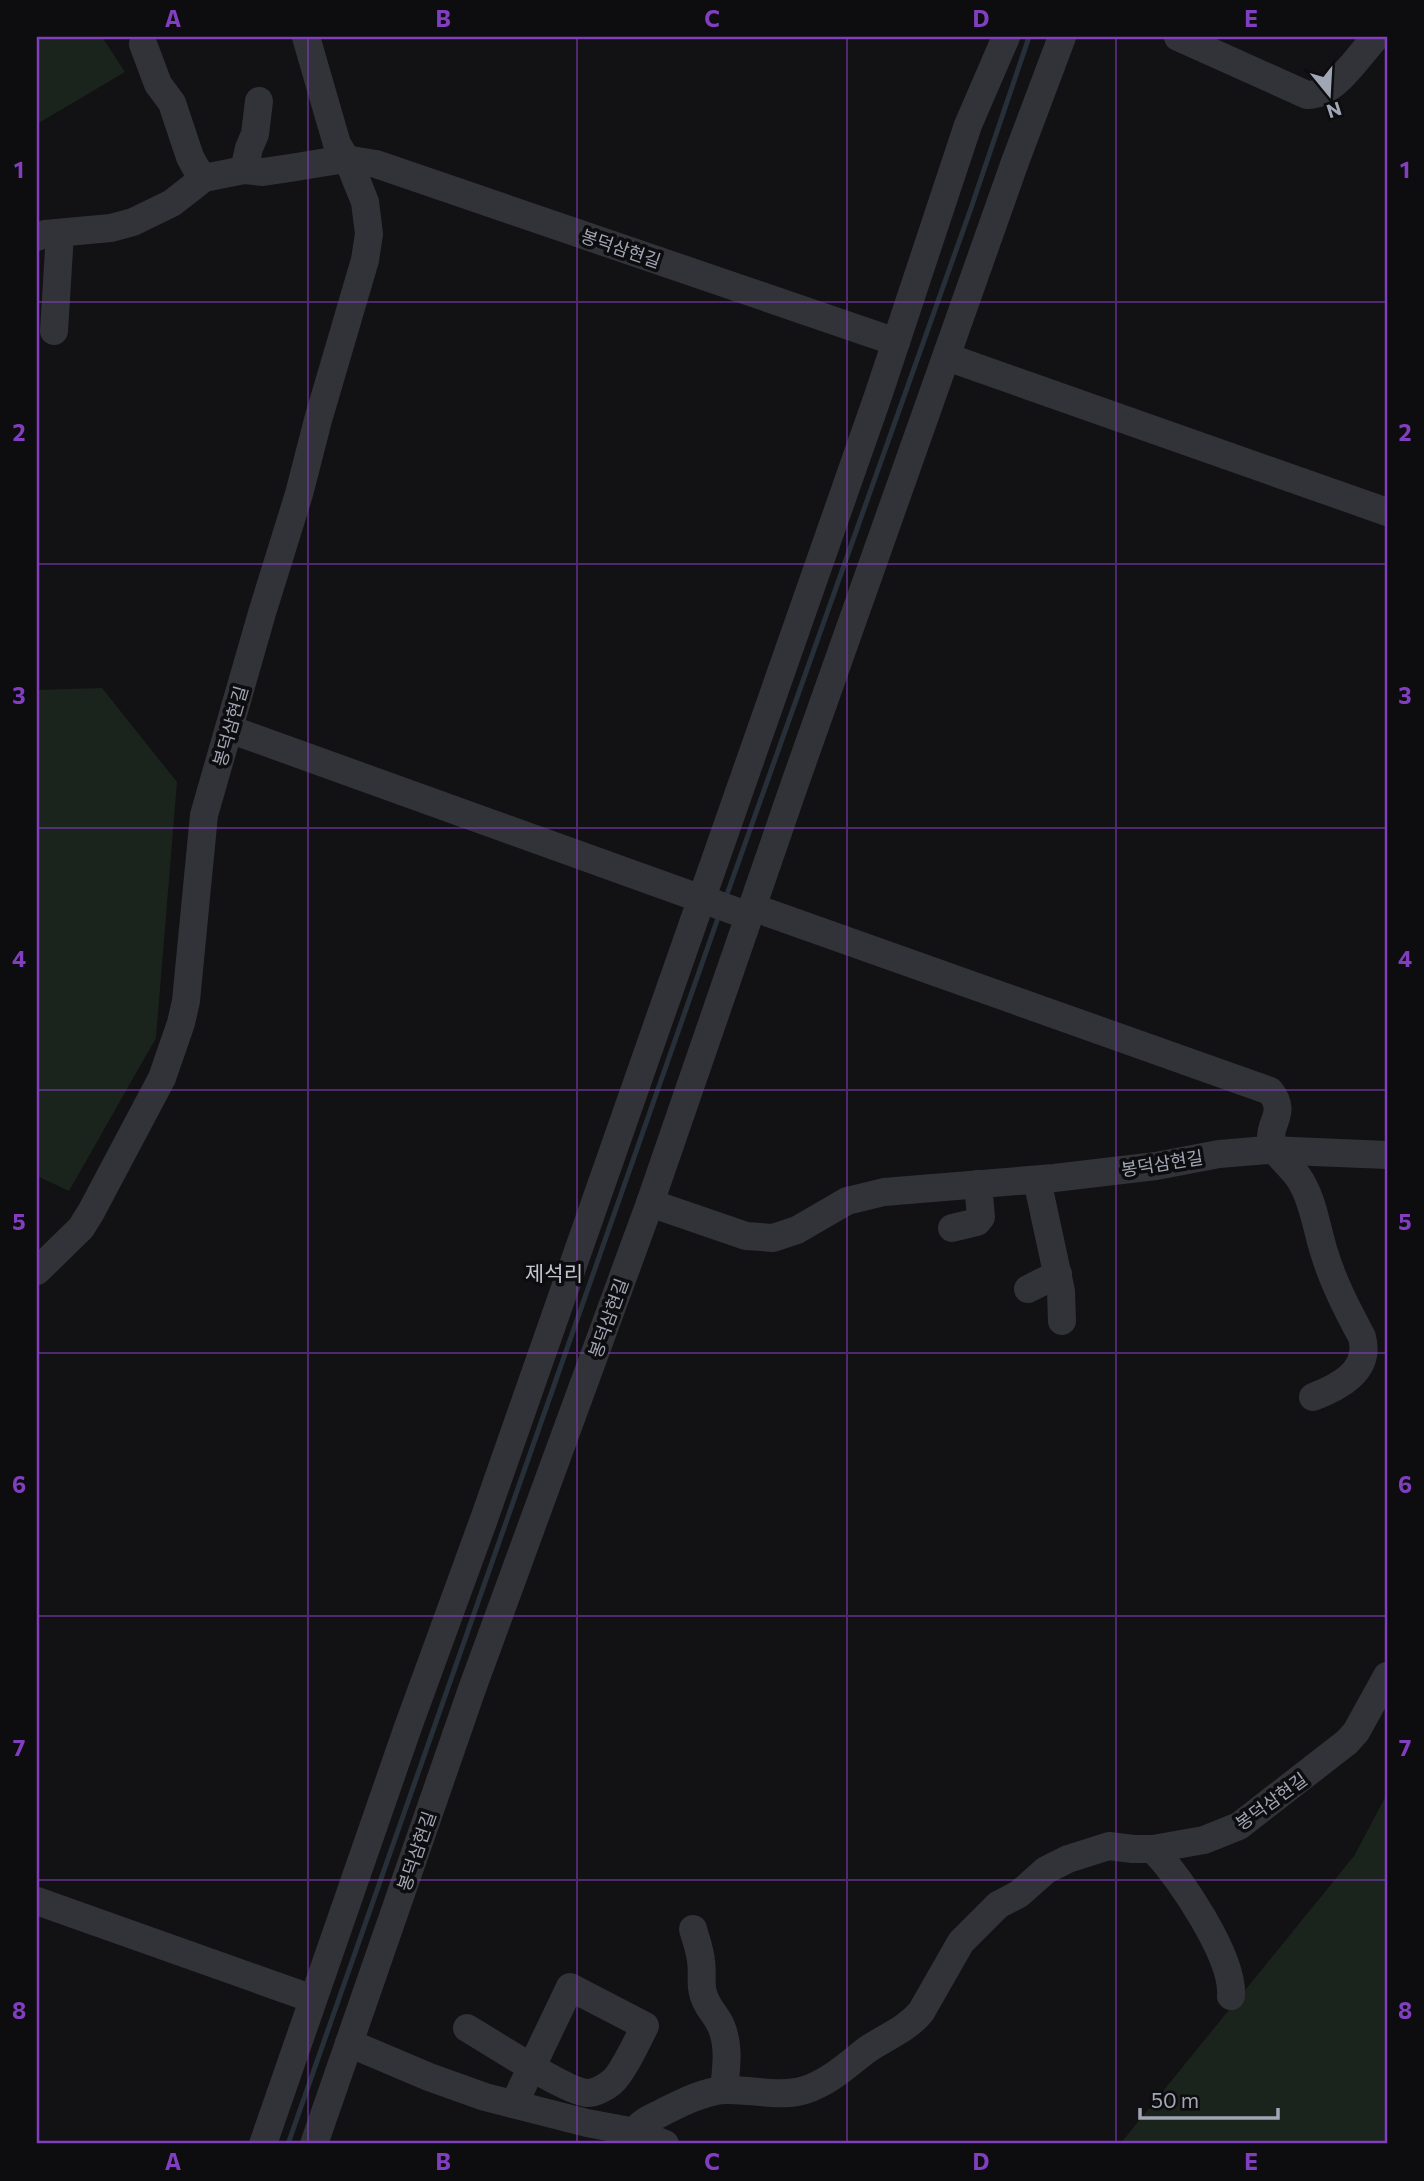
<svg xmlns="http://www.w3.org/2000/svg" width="1424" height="2181" viewBox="0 0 1424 2181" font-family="Commissioner,'Noto Sans KR',sans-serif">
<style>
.green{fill:#1b231d}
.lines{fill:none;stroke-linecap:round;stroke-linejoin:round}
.stream{stroke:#272f38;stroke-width:5}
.minor{stroke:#323339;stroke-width:28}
.grid{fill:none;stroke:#813ebe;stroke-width:2;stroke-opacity:0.55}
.labels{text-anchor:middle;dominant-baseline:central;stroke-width:7;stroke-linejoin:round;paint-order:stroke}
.street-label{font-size:18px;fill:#a1a6b5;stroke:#0d0c0e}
.quarter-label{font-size:21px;fill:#c3c6d1;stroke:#0d0c0e}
.neatline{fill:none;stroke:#813ebe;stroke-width:2.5}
.grid-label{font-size:23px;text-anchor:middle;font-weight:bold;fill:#813ebe}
</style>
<rect width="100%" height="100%" fill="#121113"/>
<!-- green -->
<g class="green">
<path d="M37 37H102L125 72 37 124Z"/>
<path d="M102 688 177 782 156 1038 69 1191 37 1176V690Z"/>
<path d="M1387 1794V2144H1120L1354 1856Z"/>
</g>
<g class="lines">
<!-- stream -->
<g class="stream">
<path d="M725 900 970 211 1029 37"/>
<path d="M288 2144 719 915"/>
</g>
<!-- minor -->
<g class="minor">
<path d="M1178 37 1307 95C1335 95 1358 56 1376 37"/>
<path d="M143 44 158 84 172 103 190 157 196 168 204 178"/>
<path d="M244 170 249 148 255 134 259 101"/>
<path d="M37 237 45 234 111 228 133 222 172 203 204 178 244 170 263 172 290 168 345 159 376 164 896 342"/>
<path d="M54 331 60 233"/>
<path d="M947 357 1387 512"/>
<path d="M229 729 749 916"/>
<path d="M752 907 1270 1091C1291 1117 1260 1125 1276 1151 1284 1163 1297 1171 1303 1185 1314 1205 1317 1230 1324 1252 1333 1282 1347 1309 1362 1337 1371 1371 1339 1387 1313 1397"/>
<path d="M1037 1180 1061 1291 1062 1321"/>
<path d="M650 1203 795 783 1015 162 1062 37"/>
<path d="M952 1228 977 1222 981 1217 978 1184"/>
<path d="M37 1271 81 1228 91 1212 162 1078 181 1023 186 1001 204 815 262 613 299 494 318 420 365 260 369 234 365 202 351 167 337 144 306 37"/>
<path d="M1028 1289 1058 1274"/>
<path d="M37 1901 313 1999"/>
<path d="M693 1929C696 1940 700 1950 701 1961 703 1972 700 1982 703 1993 707 2009 715 2012 721 2026 730 2046 726 2069 724 2090"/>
<path d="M1231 1996C1234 1957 1180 1878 1153 1849L1204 1840 1239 1826 1347 1742 1356 1732 1387 1676"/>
<path d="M467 2028C489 2041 567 2092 587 2093 595 2093 605 2088 612 2082 622 2074 638 2040 645 2026L570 1987 514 2104"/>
<path d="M349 2043 429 2077 485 2097 587 2123 635 2132C641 2121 654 2117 665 2111 683 2102 705 2091 725 2090 753 2089 778 2098 805 2090 830 2082 848 2064 868 2049 886 2037 907 2029 921 2012L961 1942 998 1905 1019 1894 1046 1870 1068 1859 1109 1846 1133 1849H1153"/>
<path d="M635 2132 665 2144"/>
<path d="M263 2144 408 1727 484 1519 878 396 968 125 1006 37"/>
<path d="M314 2144 472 1689 650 1203 746 1236 773 1238 797 1230 847 1201 884 1192 1054 1178 1156 1166 1219 1154 1267 1150 1387 1155"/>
</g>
</g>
<!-- grid -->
<path class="grid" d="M308 37V2144M577 37V2144M847 37V2144M1116 37V2144M37 302H1387M37 564H1387M37 828H1387M37 1090H1387M37 1353H1387M37 1616H1387M37 1880H1387"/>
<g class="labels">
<!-- street labels -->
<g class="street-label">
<text transform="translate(621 248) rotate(19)">봉덕삼현길</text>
<text transform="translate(230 726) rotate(-74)">봉덕삼현길</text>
<text transform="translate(1162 1163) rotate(-9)">봉덕삼현길</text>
<text transform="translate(608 1318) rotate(-70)">봉덕삼현길</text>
<text transform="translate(1271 1801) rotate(-36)">봉덕삼현길</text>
<text transform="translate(416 1851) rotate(-71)">봉덕삼현길</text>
</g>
<!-- quarter labels -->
<g class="quarter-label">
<text x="554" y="1272">제석리</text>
</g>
</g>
<!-- border -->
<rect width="1424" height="2181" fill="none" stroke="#0d0c0e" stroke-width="77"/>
<!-- north arrow -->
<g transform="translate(1329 94) rotate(162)" stroke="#0d0c0e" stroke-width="5" paint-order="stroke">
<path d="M0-5L12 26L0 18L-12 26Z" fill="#a1a6b5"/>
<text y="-10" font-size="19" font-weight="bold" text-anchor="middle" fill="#a1a6b5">N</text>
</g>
<!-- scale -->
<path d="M1140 2108v10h138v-10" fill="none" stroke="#a1a6b5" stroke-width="3.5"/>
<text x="1151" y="2108" font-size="21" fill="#a1a6b5" stroke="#0d0c0e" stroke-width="5" paint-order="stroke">50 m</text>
<rect x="38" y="38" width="1348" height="2104" class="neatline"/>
<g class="grid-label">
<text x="173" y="27">A</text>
<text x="443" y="27">B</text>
<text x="712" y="27">C</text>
<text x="981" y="27">D</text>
<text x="1251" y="27">E</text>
<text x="19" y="178">1</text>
<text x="1405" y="178">1</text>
<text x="19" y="441">2</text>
<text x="1405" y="441">2</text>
<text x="19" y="704">3</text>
<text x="1405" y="704">3</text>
<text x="19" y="967">4</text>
<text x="1405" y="967">4</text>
<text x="19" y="1230">5</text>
<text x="1405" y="1230">5</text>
<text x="19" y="1493">6</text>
<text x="1405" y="1493">6</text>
<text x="19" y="1756">7</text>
<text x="1405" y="1756">7</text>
<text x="19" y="2019">8</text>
<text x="1405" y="2019">8</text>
<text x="173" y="2170">A</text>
<text x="443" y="2170">B</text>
<text x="712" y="2170">C</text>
<text x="981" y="2170">D</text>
<text x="1251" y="2170">E</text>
</g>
</svg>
